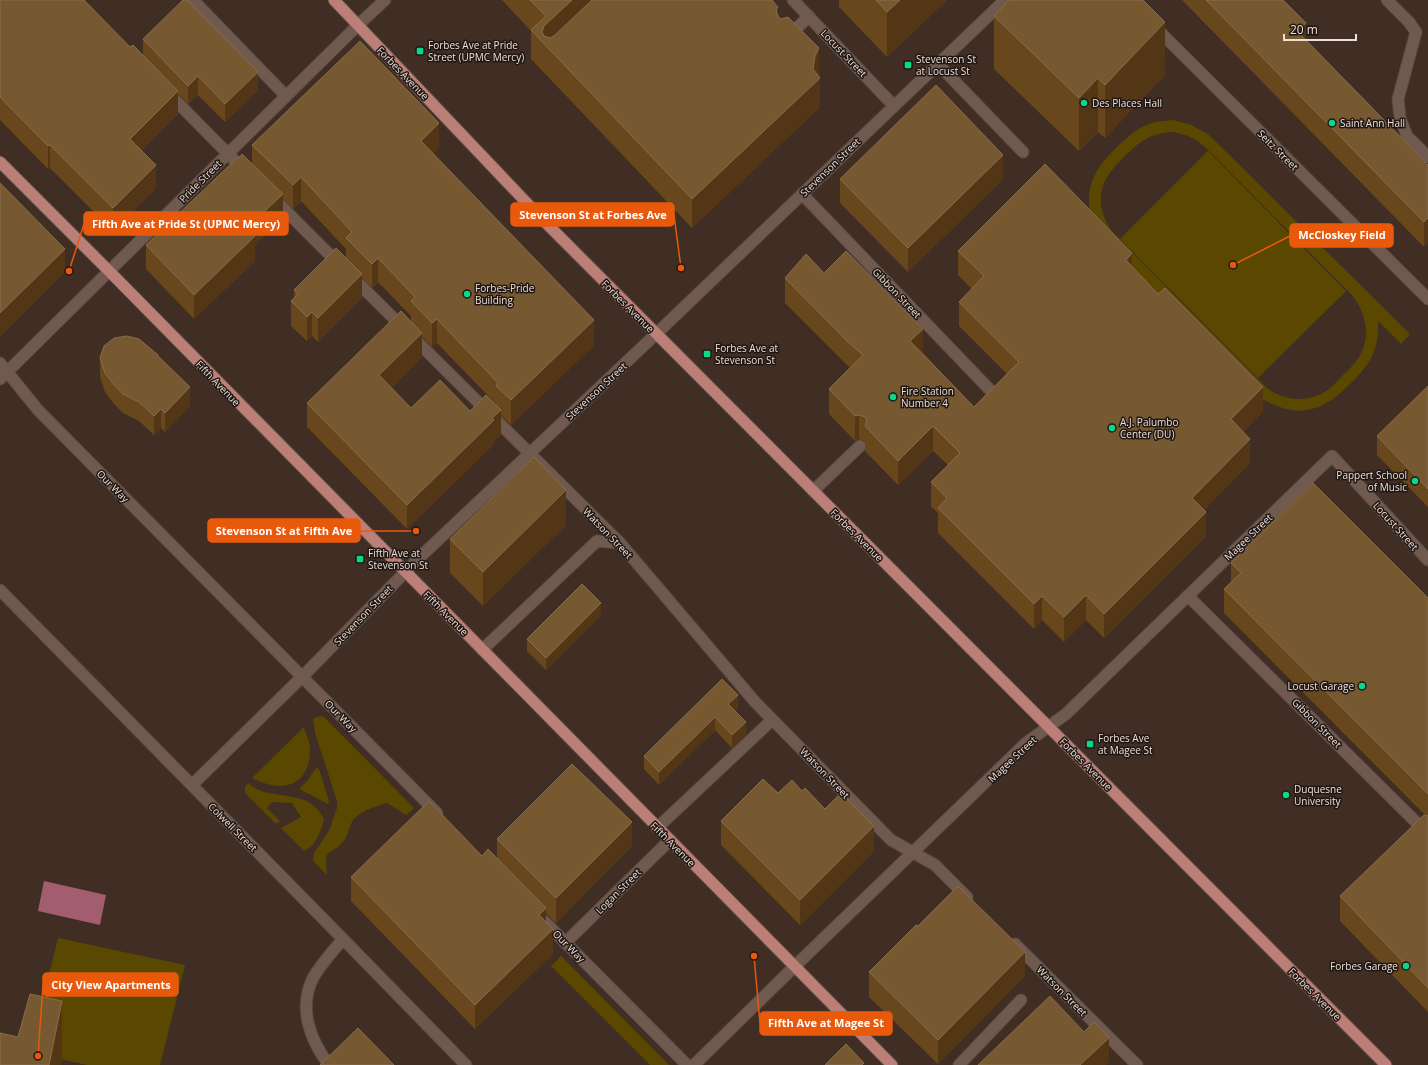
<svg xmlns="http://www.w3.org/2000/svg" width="1428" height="1065" viewBox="0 0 1428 1065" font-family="'Open Sans',sans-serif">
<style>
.green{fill:#5b4800;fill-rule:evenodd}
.water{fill:#a25d71}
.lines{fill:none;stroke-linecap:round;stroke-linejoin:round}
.service-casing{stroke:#594a41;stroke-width:13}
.minor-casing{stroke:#594a41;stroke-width:13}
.tertiary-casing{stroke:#594a41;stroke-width:13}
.primary-casing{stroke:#594a41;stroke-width:13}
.service{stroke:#705a50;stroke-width:11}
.minor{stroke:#705a50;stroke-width:11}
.tertiary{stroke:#705a50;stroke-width:11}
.primary{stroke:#bb7f77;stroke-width:11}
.wall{fill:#68471c;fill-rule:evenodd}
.shaded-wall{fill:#523616}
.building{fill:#765831;stroke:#896d4b}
.poi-dot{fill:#07d98b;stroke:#201713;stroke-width:1.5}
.labels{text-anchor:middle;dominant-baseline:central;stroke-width:3;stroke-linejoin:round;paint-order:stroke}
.poi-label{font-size:10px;fill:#ecdfd9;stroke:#201713;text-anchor:start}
.street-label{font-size:10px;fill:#ecdfd9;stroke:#201713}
.leader{fill:none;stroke:#e8590c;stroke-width:1.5}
.callout-dot{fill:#e8590c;stroke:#201713;stroke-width:1.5}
.callout{fill:#e8590c;stroke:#e8590c;stroke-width:1.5}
.callout-label{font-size:11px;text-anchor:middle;font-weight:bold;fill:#fff}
</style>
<rect width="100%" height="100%" fill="#402d23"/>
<!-- green -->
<g class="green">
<path d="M1173 120 1191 125 1208 134 1410 334 1401 344 1378 321C1379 350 1371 363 1351 383 1322 413 1296 420 1259 397L1107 244C1101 234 1092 223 1090 212 1085 182 1099 164 1119 145 1128 137 1137 128 1149 124 1156 121 1164 121 1173 120ZM1172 132C1185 134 1195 138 1205 147L1352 295C1367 314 1372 339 1357 360 1353 366 1347 371 1342 376 1338 380 1334 385 1329 389 1311 403 1285 402 1267 388L1112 232C1091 199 1101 178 1127 154 1142 140 1151 133 1172 132Z"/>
<path d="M1208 151 1346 291 1258 378 1120 239Z"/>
<path d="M323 716 414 808 406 815 387 803C376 806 360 811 353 820 350 825 349 829 347 835 344 844 335 849 327 854L326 861 327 875 313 861 314 853 325 837 330 828 337 808V801L315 733 313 719 317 717Z"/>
<path d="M304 727C306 735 311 743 310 751 309 788 280 793 252 778Z"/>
<path d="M316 768 319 769 329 801 328 804 299 789 308 780Z"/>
<path d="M248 783C270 803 309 786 324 819 322 830 315 847 304 851L281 828 301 817 292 803 272 802 267 808 280 821 276 824 245 793V787Z"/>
<path d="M58 938 185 965 160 1065H87L30 1052Z"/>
<path d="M561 956 669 1065H650L551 966Z"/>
</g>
<!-- water -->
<path class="water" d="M44 881 106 895 100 925 38 911Z"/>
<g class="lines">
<!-- service casing -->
<g class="service-casing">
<g id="service">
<path d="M193 0 286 96"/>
<path d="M1387 0 1409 22 1416 32 1398 99 1400 118 1407 136 1428 157"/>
<path d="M788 37 809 16"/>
<path d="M0 363 38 410 437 813"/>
<path d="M813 491 860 446"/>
<path d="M1188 596 1428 834"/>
<path d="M482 650 597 541 620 543"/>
<path d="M657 828 772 720"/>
<path d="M543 920 687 1065"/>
<path d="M329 1065C310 1040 298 1008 313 978 321 964 333 951 343 939L466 1065"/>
<path d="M959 1065 1021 1000"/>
</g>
</g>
<!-- minor casing -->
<g class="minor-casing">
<g id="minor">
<path d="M793 0 894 106"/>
<path d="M358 25 385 0"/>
<path d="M1155 27 1428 299"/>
<path d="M938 64 1023 152"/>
<path d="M169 94 244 170"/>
<path d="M802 194 992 392"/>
<path d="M272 197 339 264"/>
<path d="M353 278 620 543 756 703 891 840 935 865 967 897"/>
<path d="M0 590 343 939"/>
<path d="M192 785 302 677 419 558 656 334 1005 0"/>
<path d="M565 943 670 840"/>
<path d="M1015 944 1137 1065"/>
<path d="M694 1065 794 967 1026 743 1066 714 1332 456 1428 560"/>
</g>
</g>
<!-- tertiary casing -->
<g class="tertiary-casing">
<path id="tertiary" d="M0 379 358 25"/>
</g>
<!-- primary casing -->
<g class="primary-casing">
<g id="primary">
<path d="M334 0 544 221 1386 1065"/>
<path d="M0 162 110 272 892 1065"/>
</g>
</g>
<!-- service -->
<use href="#service" class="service"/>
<!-- minor -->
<use href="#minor" class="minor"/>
<!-- tertiary -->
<use href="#tertiary" class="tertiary"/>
<!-- primary -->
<use href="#primary" class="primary"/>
</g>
<!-- wall -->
<g class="wall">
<path d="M0 0 130 47 143 55V39L258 90 225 122 198 95 188 104 178 94V114L141 151 156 188 113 231 50 168 48 169 0 120Z"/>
<path d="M502 0H772L778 17 819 77 820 107 692 228 531 59V31Z"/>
<path d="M839 0H947L887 57 839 7Z"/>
<path d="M1182 0H1283L1306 40 1428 165 1424 247Z"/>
<path d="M994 16 1165 75 1105 138 1098 132 1079 151 994 69Z"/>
<path d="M252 145 439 148 433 154 594 345 511 425 501 415V435L494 441V444L407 529 307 427V403L411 321V316L378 282 372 288 362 278V298L318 342 312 336 307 341 291 326V301L294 299V290L346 257V249L301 201 293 209 283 199V219L255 245V261L194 319 146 269V245L239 158 252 164ZM422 337 432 347 437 343 496 404V405L470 411 411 408 391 388 422 357Z"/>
<path d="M840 179H1003L908 272 840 203Z"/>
<path d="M958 251 1132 266 1263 411 1243 432 1250 463 1204 510 1206 536 1104 638 1086 620 1064 642 1042 620 1034 629 938 533V513L931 507V482L948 465 933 451 898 485 865 451V441L859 439 855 441 829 414V389L850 368 785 303V278L824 273 923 353 974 407 1007 374 959 326V302L972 289 958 275Z"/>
<path d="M158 356 190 406 165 432 161 428 154 435 139 421 123 413 114 404 105 392 100 377V358Z"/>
<path d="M1428 386V507L1377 455V436Z"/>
<path d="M566 525 483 606 450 573V539Z"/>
<path d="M1231 563 1428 598V1012L1340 921V896L1425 815 1224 613V589L1231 583Z"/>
<path d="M601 615 546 670 527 651V639Z"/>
<path d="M722 679 738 708 735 711 746 735 732 748 715 730 659 785 644 769V756Z"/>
<path d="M802 791 825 809 874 851 800 925 721 845V821L778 793Z"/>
<path d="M497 839 632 846 556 923 546 913V922L553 954 475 1029 351 901V877L482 856 497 859Z"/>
<path d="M918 926 1025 976 938 1064 869 997V972Z"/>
</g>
<!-- shaded-wall -->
<g class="shaded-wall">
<path d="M572 0H603L550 49 542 32 544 26Z"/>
<path d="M900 0H947L887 57V12Z"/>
<path d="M778 7V36L776 10Z"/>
<path d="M1165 22V75L1105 138V85Z"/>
<path d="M1306 23V48L1297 31Z"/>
<path d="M819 48 820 107 692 228V199L813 69 815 56Z"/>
<path d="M258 72V90L225 122V104Z"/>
<path d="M198 76V95L188 104V86Z"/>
<path d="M1098 78V132L1079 151V98Z"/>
<path d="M178 91V114L130 162V139Z"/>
<path d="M439 123V148L421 165V141Z"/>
<path d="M50 145V168L48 169V146Z"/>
<path d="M1003 155V179L908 272V248Z"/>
<path d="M156 165V188L113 231V208Z"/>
<path d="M301 177V201L293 209V185Z"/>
<path d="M283 194V219L255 245V261L194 319V295L247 228Z"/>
<path d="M1428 218V243L1424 247V222Z"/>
<path d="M65 249V272L0 337V313Z"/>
<path d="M1132 253V278L1126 260Z"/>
<path d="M378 258V282L372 288V264Z"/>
<path d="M362 274V298L318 342V318Z"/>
<path d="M312 312V336L307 341V317Z"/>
<path d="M437 319V343L432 347V323Z"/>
<path d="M594 320V345L511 425V400Z"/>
<path d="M923 329V353L910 366V341Z"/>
<path d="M422 333V357L379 400V375Z"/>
<path d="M190 387V406L165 432V413Z"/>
<path d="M1263 387V411L1231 444V419Z"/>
<path d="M161 409V428L154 435V416Z"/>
<path d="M501 410V435L494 441V444L407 529V505Z"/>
<path d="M859 415V439L855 441V416Z"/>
<path d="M933 426V451L898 485V461Z"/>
<path d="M1250 439V463L1192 522V498Z"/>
<path d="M566 490V525L483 606V572Z"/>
<path d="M1206 512V536L1104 638V614Z"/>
<path d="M1086 595V620L1064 642V617Z"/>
<path d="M1042 596V620L1034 629V604Z"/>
<path d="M601 603V615L546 670V658Z"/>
<path d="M738 695V708L728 717V704Z"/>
<path d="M715 717V730L659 785V772Z"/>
<path d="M746 722V735L732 748V735Z"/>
<path d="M632 822V846L556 923V898Z"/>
<path d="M874 826V851L800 925V900Z"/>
<path d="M546 908V933L539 915Z"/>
<path d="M553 929V954L475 1029V1005Z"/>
<path d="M1025 952V976L938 1064V1040Z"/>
<path d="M62 1001V1059L61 1065H49Z"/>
<path d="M1109 1038V1062L1106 1065H1080Z"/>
</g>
<!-- building -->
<g class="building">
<path d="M0 0H84L130 47 133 45 178 91 130 139 156 165 113 208 50 145 48 146 0 97Z"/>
<path d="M183 0H187L258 72 225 104 198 76 188 86 143 39Z"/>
<path d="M530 0H572L544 26 542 32 544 36 550 38 554 36 592 0H772L778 7 776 10 778 16 781 19 788 17 819 48 815 56 813 69 820 78 692 199 531 30 546 16Z"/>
<path d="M876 0H900L887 12Z"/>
<path d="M1009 0H1143L1165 22 1105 85 1098 78 1079 98 994 16Z"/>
<path d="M1206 0H1283L1306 23 1297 31 1428 165V218L1424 222Z"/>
<path d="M360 41 439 123 421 141 594 320 511 400 496 386 498 383 437 319 432 323 411 301 415 297 378 258 372 264 346 238 352 232 301 177 293 185 252 145Z"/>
<path d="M936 85 1003 155 908 248 840 179Z"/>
<path d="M242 154 283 194 247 228 255 236 194 295 146 245 238 157 239 158Z"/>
<path d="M1045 164 1132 253 1126 260 1158 294 1165 288 1263 387 1231 419 1250 439 1192 498 1206 512 1104 614 1086 595 1064 617 1042 596 1034 604 938 508 947 498 931 482 960 453 933 426 898 461 865 426 867 420 865 417 859 415 855 416 829 389 863 355 847 341 785 278 806 254 824 273 846 251 923 329 910 341 974 407 1019 362 959 302 984 276 958 251Z"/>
<path d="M0 183 65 249 0 313Z"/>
<path d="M336 248 362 274 318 318 312 312 307 317 291 301 298 294 294 290Z"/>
<path d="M401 311 422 333 379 375 411 408 440 380 470 411 486 395 501 410 492 418 494 420 407 505 307 403Z"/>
<path d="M127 336 139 339 158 355V356L190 387 165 413 161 409 154 416 139 402 123 394 114 385 105 373 100 358 104 346 114 338Z"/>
<path d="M1428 386V489L1377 436Z"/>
<path d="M534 457 566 490 483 572 450 539Z"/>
<path d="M1313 483 1428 598V794L1224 589 1241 573 1231 563Z"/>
<path d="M582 584 601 603 546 658 527 639Z"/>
<path d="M722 679 738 695 728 704 746 722 732 735 715 717 659 772 644 756Z"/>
<path d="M572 764 632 822 556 898 497 839Z"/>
<path d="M763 779 778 793 792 780 802 791 805 788 825 809 841 793 874 826 800 900 721 821Z"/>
<path d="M429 801 482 856 488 849 546 908 539 915 553 929 475 1005 351 877Z"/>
<path d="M1424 815 1428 816V988L1340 896Z"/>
<path d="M958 886 1025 952 938 1040 869 972 916 925 918 926Z"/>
<path d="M30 994 62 1001 49 1065H0V1033L18 1037Z"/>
<path d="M1050 996 1084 1032 1094 1022 1109 1038 1080 1065H978Z"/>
<path d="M358 1028 394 1065H320Z"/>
<path d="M846 1044 864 1063 862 1065H825Z"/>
</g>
<!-- markers -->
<g class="poi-dot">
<rect x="416" y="47" width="8" height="8" rx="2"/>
<rect x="904" y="61" width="8" height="8" rx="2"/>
<circle cx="1084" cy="103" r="4"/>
<circle cx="1332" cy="123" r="4"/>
<circle cx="467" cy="294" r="4"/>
<rect x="703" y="350" width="8" height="8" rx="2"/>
<circle cx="893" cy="397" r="4"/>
<circle cx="1112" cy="428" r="4"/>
<circle cx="1415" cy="481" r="4"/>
<rect x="356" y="555" width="8" height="8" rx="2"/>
<circle cx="1362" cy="686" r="4"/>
<rect x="1086" y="740" width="8" height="8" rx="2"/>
<circle cx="1286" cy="795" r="4"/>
<circle cx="1406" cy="966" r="4"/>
</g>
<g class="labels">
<!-- poi labels -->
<g class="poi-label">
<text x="428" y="45">Forbes Ave at Pride<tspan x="428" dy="12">Street (UPMC Mercy)</tspan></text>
<text x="916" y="59">Stevenson St<tspan x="916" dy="12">at Locust St</tspan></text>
<text x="1092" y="103">Des Places Hall</text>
<text x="1340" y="123">Saint Ann Hall</text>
<text x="475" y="288">Forbes-Pride<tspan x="475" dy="12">Building</tspan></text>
<text x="715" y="348">Forbes Ave at<tspan x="715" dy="12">Stevenson St</tspan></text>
<text x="901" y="391">Fire Station<tspan x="901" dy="12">Number 4</tspan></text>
<text x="1120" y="422">A.J. Palumbo<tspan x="1120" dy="12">Center (DU)</tspan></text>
<text x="1407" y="475" text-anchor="end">Pappert School<tspan x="1407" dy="12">of Music</tspan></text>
<text x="368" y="553">Fifth Ave at<tspan x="368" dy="12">Stevenson St</tspan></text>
<text x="1354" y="686" text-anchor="end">Locust Garage</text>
<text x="1098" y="738">Forbes Ave<tspan x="1098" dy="12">at Magee St</tspan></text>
<text x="1294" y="789">Duquesne<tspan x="1294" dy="12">University</tspan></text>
<text x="1398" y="966" text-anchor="end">Forbes Garage</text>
</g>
<!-- street labels -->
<g class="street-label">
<text transform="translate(844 53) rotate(46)">Locust Street</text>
<text transform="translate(403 73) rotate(46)">Forbes Avenue</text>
<text transform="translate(1278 150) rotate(45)">Seitz Street</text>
<text transform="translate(830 167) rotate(-44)">Stevenson Street</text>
<text transform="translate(200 181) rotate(-45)">Pride Street</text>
<text transform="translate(897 293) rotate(46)">Gibbon Street</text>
<text transform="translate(628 306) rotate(45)">Forbes Avenue</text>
<text transform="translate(218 383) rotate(46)">Fifth Avenue</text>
<text transform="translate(596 391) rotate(-43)">Stevenson Street</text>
<text transform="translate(113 486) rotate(45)">Our Way</text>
<text transform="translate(1396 526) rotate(48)">Locust Street</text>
<text transform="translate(608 533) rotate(46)">Watson Street</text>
<text transform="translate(857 535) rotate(45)">Forbes Avenue</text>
<text transform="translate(1248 537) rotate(-44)">Magee Street</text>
<text transform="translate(446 613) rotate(45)">Fifth Avenue</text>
<text transform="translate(363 615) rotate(-46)">Stevenson Street</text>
<text transform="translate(341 716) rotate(45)">Our Way</text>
<text transform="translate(1317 723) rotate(45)">Gibbon Street</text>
<text transform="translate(1012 759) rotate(-43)">Magee Street</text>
<text transform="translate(1086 764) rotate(45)">Forbes Avenue</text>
<text transform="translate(825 773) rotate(46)">Watson Street</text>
<text transform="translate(233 827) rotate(45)">Colwell Street</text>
<text transform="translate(673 844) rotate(45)">Fifth Avenue</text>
<text transform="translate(618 891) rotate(-45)">Logan Street</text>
<text transform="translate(569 946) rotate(45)">Our Way</text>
<text transform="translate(1062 991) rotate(45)">Watson Street</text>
<text transform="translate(1315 994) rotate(45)">Forbes Avenue</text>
</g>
</g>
<!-- callouts -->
<path class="leader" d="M681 268L674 215M69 271L84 224M1233 265L1290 236M416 531L360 531M38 1056L43 985M754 956L760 1023"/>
<g class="callout-dot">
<circle cx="681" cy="268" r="4"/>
<circle cx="69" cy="271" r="4"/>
<circle cx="1233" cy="265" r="4"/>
<circle cx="416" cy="531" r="4"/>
<circle cx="38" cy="1056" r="4"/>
<circle cx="754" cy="956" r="4"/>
</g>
<g class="callout">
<rect x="511" y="203" width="163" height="23" rx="4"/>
<rect x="84" y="212" width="204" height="23" rx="4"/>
<rect x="1290" y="224" width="103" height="23" rx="4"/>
<rect x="208" y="519" width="152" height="23" rx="4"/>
<rect x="43" y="973" width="135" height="23" rx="4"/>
<rect x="760" y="1012" width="132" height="23" rx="4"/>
</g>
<g class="callout-label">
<text x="593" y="219">Stevenson St at Forbes Ave</text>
<text x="186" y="228">Fifth Ave at Pride St (UPMC Mercy)</text>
<text x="1342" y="239">McCloskey Field</text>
<text x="284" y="535">Stevenson St at Fifth Ave</text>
<text x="111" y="989">City View Apartments</text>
<text x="826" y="1027">Fifth Ave at Magee St</text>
</g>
<!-- scale -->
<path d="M1284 34v6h72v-6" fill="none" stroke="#ecdfd9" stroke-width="2"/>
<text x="1290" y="34" font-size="12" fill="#ecdfd9" stroke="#201713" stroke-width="3" paint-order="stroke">20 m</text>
</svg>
